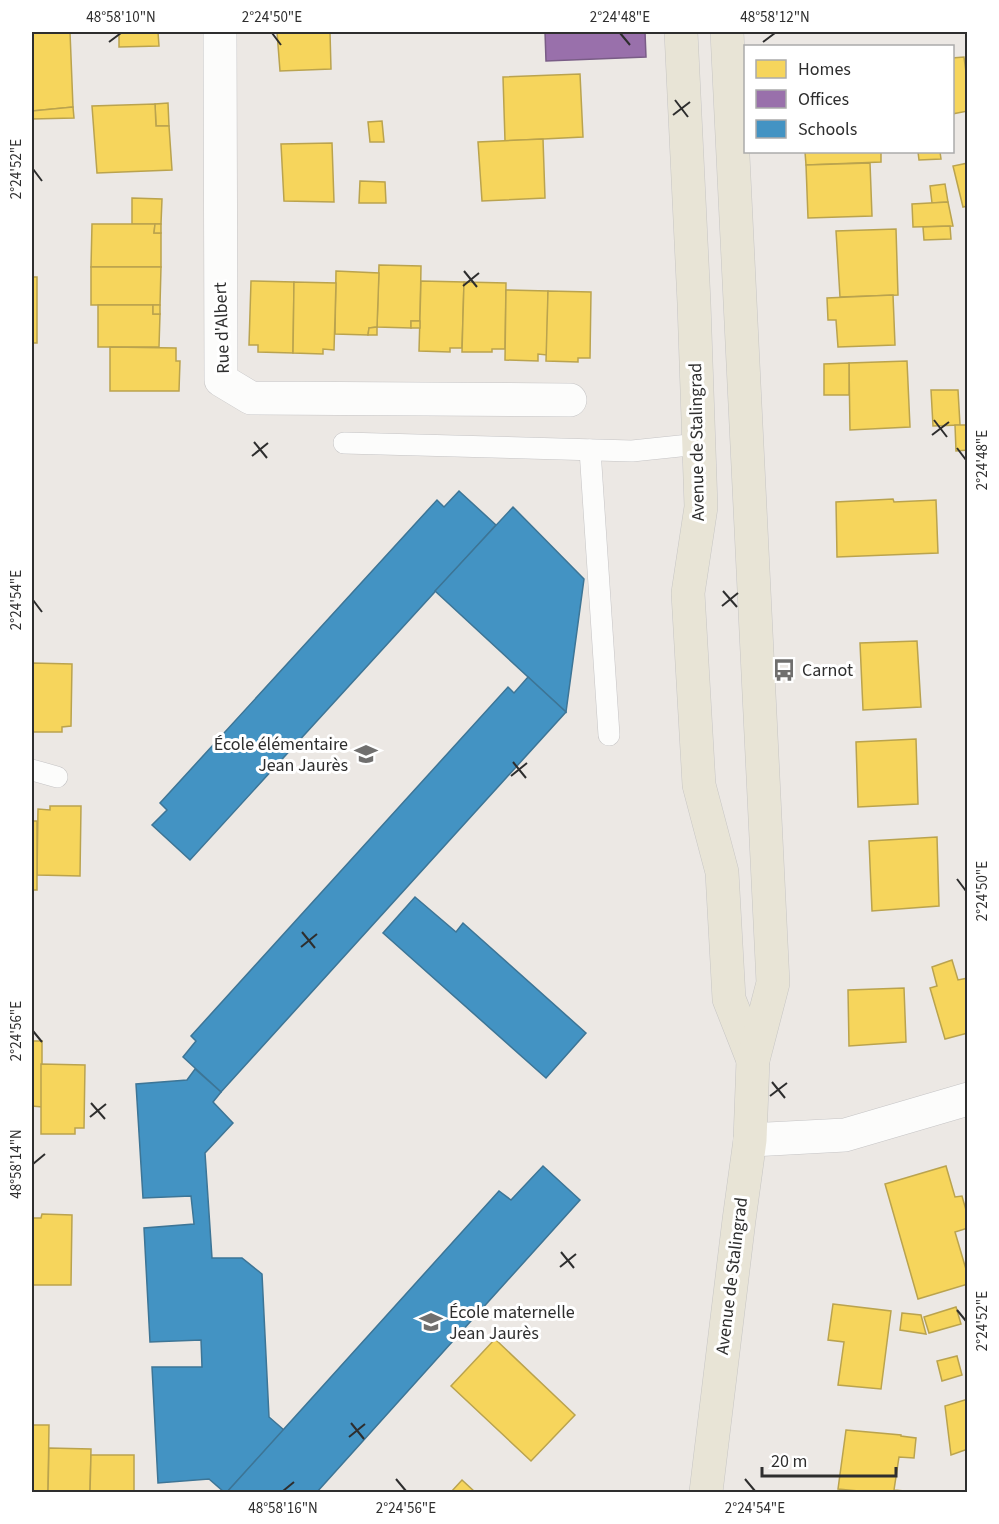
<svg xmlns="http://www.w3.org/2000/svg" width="999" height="1524" viewBox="0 0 999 1524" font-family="'Source Sans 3',sans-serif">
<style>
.homes{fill:#f6d55c;stroke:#baa34e;stroke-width:1.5}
.offices{fill:#9970ab;stroke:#795c86;stroke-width:1.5}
.schools{fill:#4393c3;stroke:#3d7596;stroke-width:1.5}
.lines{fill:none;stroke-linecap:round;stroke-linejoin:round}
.lane-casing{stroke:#c5c4c5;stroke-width:22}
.street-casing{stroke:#c5c4c5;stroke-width:34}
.primary-casing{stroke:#c6c5c4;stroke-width:34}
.lane{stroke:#fcfcfb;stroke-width:21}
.street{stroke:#fcfcfb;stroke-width:33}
.primary{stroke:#e8e4d6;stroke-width:33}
.ticks{fill:none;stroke:#2e2e2e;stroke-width:2}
.labels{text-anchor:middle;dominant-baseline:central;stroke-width:6;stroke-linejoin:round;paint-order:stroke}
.street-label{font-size:18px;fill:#2e2e2e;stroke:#fff}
.poi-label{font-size:18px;fill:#2e2e2e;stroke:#fff;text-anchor:start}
.neatline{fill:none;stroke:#2e2e2e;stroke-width:2}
.ticks-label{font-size:15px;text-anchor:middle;fill:#2e2e2e}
</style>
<rect width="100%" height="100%" fill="#ece8e4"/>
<!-- homes -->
<g class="homes">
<path d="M32 32H70L73 107 32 111Z"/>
<path d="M119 32H158L159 46 119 47Z"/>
<path d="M277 32H330L331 69 280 71Z"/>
<path d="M964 57 968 88V111L952 114V58Z"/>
<path d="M580 74 583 137 505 141 503 77Z"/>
<path d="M168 103 169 126H156L155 104Z"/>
<path d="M155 104 156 126H169L172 170 97 173 92 106Z"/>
<path d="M73 107 74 118 32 119V111Z"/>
<path d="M382 121 384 142H370L368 122Z"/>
<path d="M543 139 545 198 482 201 478 142Z"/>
<path d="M332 143 334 202 284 201 281 144Z"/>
<path d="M805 152H881V162L806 165Z"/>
<path d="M918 152H940L941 159 919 160Z"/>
<path d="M870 163 872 216 808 218 806 165Z"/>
<path d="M968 163V206L963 207 953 166Z"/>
<path d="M360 181 385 182 386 203H359Z"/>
<path d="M945 184 948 202 932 203 930 186Z"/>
<path d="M132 198 162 199 161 224H132Z"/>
<path d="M948 202 953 226 913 227 912 204Z"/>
<path d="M92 224H155L154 233H161V267H91Z"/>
<path d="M155 224H161V233H154Z"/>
<path d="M950 226 951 239 924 240 923 227Z"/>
<path d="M896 229 898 295 840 297 836 231Z"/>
<path d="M379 265 421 266 420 321H411V328L377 327Z"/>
<path d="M91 267H161L160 305H91Z"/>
<path d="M336 271 379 273 377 327 369 328 368 335 335 334Z"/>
<rect x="32" y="277" width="5" height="66"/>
<path d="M251 281 294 282 293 353 258 352V345H249Z"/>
<path d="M421 281 464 282 462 348H450V352L419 351Z"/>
<path d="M294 282 336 283 334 350 323 349V354L293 353Z"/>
<path d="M464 282 506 283 505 349H492V352H462Z"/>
<path d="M506 290 548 291 547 355 538 354V361L505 360Z"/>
<path d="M548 291 591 292 590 358H578V362L546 361Z"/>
<path d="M893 295 895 345 838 347 836 320H828L827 298Z"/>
<path d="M98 305H153V314H160L159 347H98Z"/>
<rect x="153" y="305" width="7" height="9"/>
<rect x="411" y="321" width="9" height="7"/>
<path d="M377 327V335H368L369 328Z"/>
<path d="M110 347 176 348V361H180L179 391H110Z"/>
<path d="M907 361 910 427 850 430 849 363Z"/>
<path d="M849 363V395H824V364Z"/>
<path d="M931 390H958L960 425 933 426Z"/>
<path d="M955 425H968V450L956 451Z"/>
<path d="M893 499 894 502 936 500 938 553 837 557 836 502Z"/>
<path d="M917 641 921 707 863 710 860 643Z"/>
<path d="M32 663 72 664 71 726 62 727V732H32Z"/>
<path d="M916 739 918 804 858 807 856 742Z"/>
<path d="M50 806H81L80 876 37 875 38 809 50 810Z"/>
<rect x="32" y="821" width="5" height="69"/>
<path d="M937 837 939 906 872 911 869 841Z"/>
<path d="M952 960 958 980 968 978V1033L945 1039 930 988 937 986 932 967Z"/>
<path d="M904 988 906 1042 849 1046 848 990Z"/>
<path d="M32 1041H42V1107L32 1106Z"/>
<path d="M41 1064 85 1065 84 1128H75V1134H41Z"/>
<path d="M946 1166 955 1197 962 1196 968 1217V1228L955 1232 968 1276V1284L918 1299 885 1184Z"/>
<path d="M42 1214 72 1215 71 1285H32V1218H41Z"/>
<path d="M833 1304 891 1311 881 1389 838 1385 844 1342 828 1340Z"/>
<path d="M956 1307 961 1324 929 1333 924 1317Z"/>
<path d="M902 1313 921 1315 926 1334 900 1330Z"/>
<path d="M495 1339 575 1415 531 1461 451 1386Z"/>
<path d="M957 1356 962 1375 942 1381 937 1361Z"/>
<path d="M968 1399V1449L951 1455 945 1406Z"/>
<path d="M32 1425H49L48 1492H32Z"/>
<path d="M846 1430 901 1435V1436L916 1438 914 1458 899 1457 894 1490 916 1492H869L838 1489Z"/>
<path d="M49 1448 91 1449 90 1492H48Z"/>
<path d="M91 1455H134V1492H90Z"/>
<path d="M462 1480 475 1492H451Z"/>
</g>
<!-- offices -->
<path class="offices" d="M545 32H645L646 57 546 61Z"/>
<!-- schools -->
<g class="schools">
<path d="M459 491 496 525 190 860 152 825 167 810 160 803 437 500 444 507Z"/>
<path d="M513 507 584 579 566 712 435 591Z"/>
<path d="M528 677 566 712 221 1092 183 1057 196 1041 191 1036 508 687 514 693Z"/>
<path d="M415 897 456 932 463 923 586 1033 546 1078 383 933Z"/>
<path d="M195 1069 221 1092 213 1102 233 1123 205 1153 212 1258H242L262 1274 269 1417 284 1430 227 1492H224L209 1479 158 1483 152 1367H202L201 1340 150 1342 144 1228 194 1224 191 1196 143 1198 136 1084 187 1080Z"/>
<path d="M543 1166 580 1200 317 1492H227L499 1191 511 1200Z"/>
</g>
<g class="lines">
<!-- lane casing -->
<g class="lane-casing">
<g id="lane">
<path d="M344 443 632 451 699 444"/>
<path d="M590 450 609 735"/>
<path d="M32 770 57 777"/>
</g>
</g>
<!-- street casing -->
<g class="street-casing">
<g id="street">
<path d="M220 32 221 380 251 398 570 400"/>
<path d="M750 1140 845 1135 968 1099"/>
</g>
</g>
<!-- primary casing -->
<g class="primary-casing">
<g id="primary">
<path d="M681 32 694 303 701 507 688 593 699 785 722 872 729 999 753 1060"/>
<path d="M706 1492 739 1220 750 1140 753 1060 773 983 727 32"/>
</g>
</g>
<!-- lane -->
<use href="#lane" class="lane"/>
<!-- street -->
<use href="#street" class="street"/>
<!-- primary -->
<use href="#primary" class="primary"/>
</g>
<!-- ticks -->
<path class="ticks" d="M272 33 281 45M620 33 630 45M109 42 121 33M763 42 775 33M675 100 688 117M673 115 690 102M33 169 42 181M464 271 477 287M463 286 479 273M934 420 947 437M932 435 949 422M254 442 267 458M957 448 966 460M252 456 268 443M723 591 737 607M33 600 42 612M722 606 738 593M513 762 526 778M511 776 527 763M957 879 966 891M302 932 315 948M301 947 317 934M33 1031 42 1042M772 1082 785 1098M770 1096 787 1083M91 1103 105 1119M90 1117 106 1104M33 1164 45 1154M561 1252 574 1268M560 1267 576 1254M957 1310 966 1321M351 1423 364 1439M349 1437 365 1424M396 1479 406 1491M745 1479 755 1491M283 1491 294 1482"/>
<!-- icons -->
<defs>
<g id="bus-bare" transform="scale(1.8)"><path d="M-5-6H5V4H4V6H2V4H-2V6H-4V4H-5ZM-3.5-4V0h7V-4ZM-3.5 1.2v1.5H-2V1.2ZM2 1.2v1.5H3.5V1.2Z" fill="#706f6e" stroke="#fff" stroke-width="2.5" paint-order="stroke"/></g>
<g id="school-bare" transform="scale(1.8)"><path d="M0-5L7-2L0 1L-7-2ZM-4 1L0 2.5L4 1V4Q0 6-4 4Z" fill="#706f6e" stroke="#fff" stroke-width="2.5" paint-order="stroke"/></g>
</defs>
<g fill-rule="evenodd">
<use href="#bus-bare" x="784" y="670"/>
<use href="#school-bare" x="366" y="754"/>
<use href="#school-bare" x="431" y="1322"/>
</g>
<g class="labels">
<!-- street labels -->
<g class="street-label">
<text transform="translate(222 328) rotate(-92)">Rue d'Albert</text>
<text transform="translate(697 442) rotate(-91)">Avenue de Stalingrad</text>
<text transform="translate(732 1276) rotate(-83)">Avenue de Stalingrad</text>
</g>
<!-- poi labels -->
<g class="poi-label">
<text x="802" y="670">Carnot</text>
<text x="348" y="744" text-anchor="end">École élémentaire<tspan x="348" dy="21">Jean Jaurès</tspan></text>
<text x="449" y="1312">École maternelle<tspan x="449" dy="21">Jean Jaurès</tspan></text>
</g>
</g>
<!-- border -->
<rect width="999" height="1524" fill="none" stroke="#ffffff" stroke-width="66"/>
<!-- legend -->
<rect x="744" y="45" width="210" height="108" fill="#ffffff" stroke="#ababab" stroke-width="1.5"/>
<rect x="756" y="60" width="30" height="18" fill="#f6d55c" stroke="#ababab" stroke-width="1.5"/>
<text x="798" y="75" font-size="18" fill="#2e2e2e">Homes</text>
<rect x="756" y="90" width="30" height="18" fill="#9970ab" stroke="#ababab" stroke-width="1.5"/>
<text x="798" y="105" font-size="18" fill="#2e2e2e">Offices</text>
<rect x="756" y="120" width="30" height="18" fill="#4393c3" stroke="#ababab" stroke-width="1.5"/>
<text x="798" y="135" font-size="18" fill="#2e2e2e">Schools</text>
<!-- scale -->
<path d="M762 1467v9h134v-9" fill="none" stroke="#2e2e2e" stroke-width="3"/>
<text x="771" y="1467" font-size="18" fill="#2e2e2e" stroke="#ffffff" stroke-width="4.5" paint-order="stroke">20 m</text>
<rect x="33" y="33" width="933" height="1458" class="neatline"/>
<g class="ticks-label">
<text x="121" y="22">48°58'10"N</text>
<text x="272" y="22">2°24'50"E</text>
<text x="620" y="22">2°24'48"E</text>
<text x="775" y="22">48°58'12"N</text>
<text transform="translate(16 169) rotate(-90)" y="5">2°24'52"E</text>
<text transform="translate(982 460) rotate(-90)" y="5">2°24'48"E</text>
<text transform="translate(16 600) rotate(-90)" y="5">2°24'54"E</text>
<text transform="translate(982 891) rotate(-90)" y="5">2°24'50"E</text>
<text transform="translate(16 1031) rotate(-90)" y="5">2°24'56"E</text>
<text transform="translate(16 1164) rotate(-90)" y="5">48°58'14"N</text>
<text transform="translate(982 1321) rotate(-90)" y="5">2°24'52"E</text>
<text x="283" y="1513">48°58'16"N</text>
<text x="406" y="1513">2°24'56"E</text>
<text x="755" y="1513">2°24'54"E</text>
</g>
</svg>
